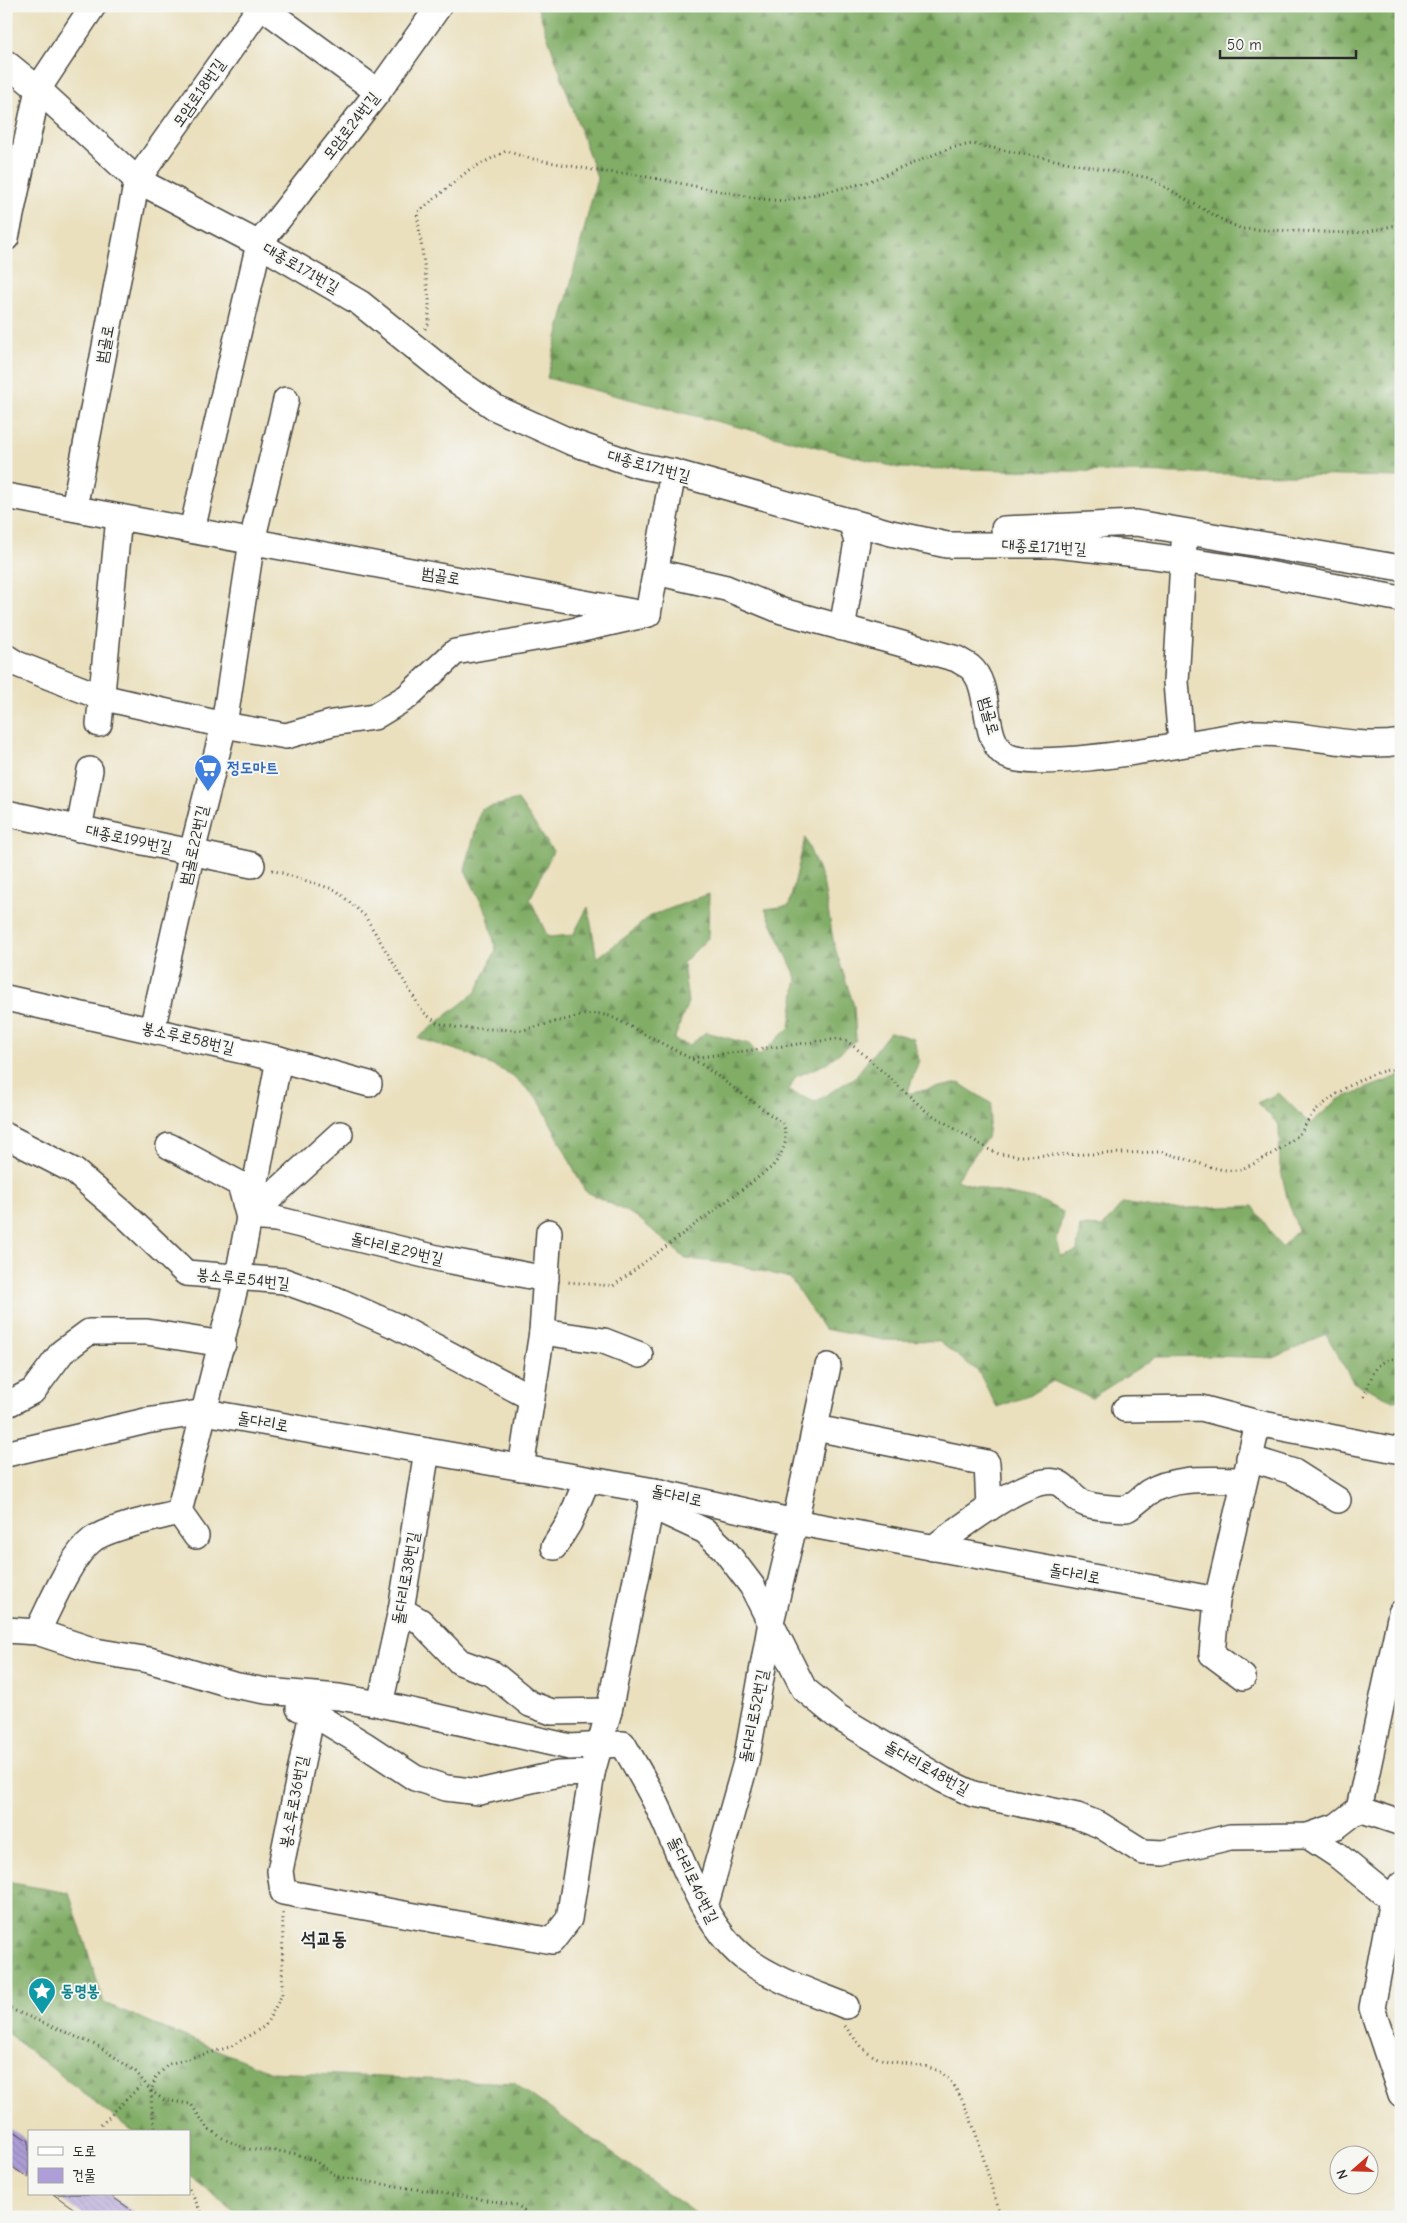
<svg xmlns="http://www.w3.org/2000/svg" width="1407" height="2223" viewBox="0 0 1407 2223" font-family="'Comic Neue','Poor Story',sans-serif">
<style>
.forest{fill:url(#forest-firs);stroke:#566c48}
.building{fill:url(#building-back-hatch)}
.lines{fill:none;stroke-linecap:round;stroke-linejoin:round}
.minor-casing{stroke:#484641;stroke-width:28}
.path{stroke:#484641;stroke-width:3;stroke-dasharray:1 4;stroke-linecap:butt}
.minor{stroke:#fff;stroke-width:25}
.labels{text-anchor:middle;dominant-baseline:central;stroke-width:4;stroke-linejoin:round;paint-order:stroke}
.street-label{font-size:16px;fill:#2b2b2b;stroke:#f6f6f2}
.shop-label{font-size:16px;font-weight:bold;fill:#366cbe;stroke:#f6f6f2;text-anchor:start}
.culture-label{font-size:16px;font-weight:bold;fill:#0d838f;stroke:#f6f6f2;text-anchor:start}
.quarter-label{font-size:19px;font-weight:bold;fill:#2b2b2b;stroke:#f6f6f2}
</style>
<defs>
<pattern id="forest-firs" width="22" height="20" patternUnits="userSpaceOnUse" patternTransform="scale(1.25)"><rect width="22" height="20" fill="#81ad66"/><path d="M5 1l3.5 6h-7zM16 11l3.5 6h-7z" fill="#6a8d54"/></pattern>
<pattern id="building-back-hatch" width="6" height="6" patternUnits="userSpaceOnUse" patternTransform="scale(1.25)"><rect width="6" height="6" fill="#ae9ed7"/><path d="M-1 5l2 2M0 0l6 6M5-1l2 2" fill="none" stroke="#8e81af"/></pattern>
</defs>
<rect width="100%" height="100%" fill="#f6f6f2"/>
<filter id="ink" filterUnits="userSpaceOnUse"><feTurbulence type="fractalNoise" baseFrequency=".02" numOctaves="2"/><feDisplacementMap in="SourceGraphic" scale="10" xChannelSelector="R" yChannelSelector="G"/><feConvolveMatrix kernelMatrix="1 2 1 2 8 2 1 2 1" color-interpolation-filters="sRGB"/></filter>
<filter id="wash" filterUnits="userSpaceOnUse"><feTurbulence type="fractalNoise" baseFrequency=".0096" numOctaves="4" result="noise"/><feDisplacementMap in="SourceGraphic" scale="20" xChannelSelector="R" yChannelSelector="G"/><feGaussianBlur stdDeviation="1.12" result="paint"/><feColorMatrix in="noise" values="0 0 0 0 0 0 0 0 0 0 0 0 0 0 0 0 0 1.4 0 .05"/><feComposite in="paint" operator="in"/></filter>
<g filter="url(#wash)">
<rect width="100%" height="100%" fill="#eae0be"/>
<!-- forest -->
<g class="forest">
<path d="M537 6H1401V477L899 468 547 378 597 178Z"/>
<path d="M518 800 553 851 530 899 548 937 573 935 588 907 597 958 628 935 650 916 709 894 708 938 683 963 688 1002 674 1040 690 1045 706 1032 749 1044 759 1056 790 1027 797 978 765 909 789 906 805 838 823 881 834 945 854 1006 856 1040 825 1064 795 1077 789 1091 815 1102 855 1077 890 1032 914 1039 919 1060 907 1094 959 1083 992 1104 987 1138 956 1180 989 1190 1039 1200 1063 1212 1057 1240 1061 1256 1077 1251 1080 1226 1103 1227 1123 1203 1159 1209 1253 1206 1281 1247 1298 1230 1287 1197 1280 1166 1279 1125 1257 1103 1279 1093 1310 1124 1339 1099 1401 1075V1399L1393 1400 1353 1382 1326 1334 1274 1358 1213 1356 1156 1357 1091 1398 1053 1381 1031 1395 997 1407 978 1371 938 1341 884 1340 824 1329 790 1278 733 1264 686 1259 637 1217 585 1191 539 1100 512 1075 466 1053 418 1038 476 992 496 950 488 916 465 870 481 809Z"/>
<path d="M6 1882 69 1893 104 2003 271 2072 514 2083 701 2217H241L189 2175V2132H133L6 2032Z"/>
</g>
<g id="blocks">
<!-- building -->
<g class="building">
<path d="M6 2126 29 2141V2178L6 2163Z"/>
<path d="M53 2194H108L142 2217H86Z"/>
</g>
</g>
</g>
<g filter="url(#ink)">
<use href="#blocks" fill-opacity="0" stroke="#484641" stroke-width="1"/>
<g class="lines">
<!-- minor casing -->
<g class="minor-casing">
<g id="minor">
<path d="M261 6 378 92"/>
<path d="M6 63 38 89 137 180 259 244 360 303 457 381 496 408 571 442 637 465 673 472 891 533 947 545H1055L1146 555 1236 568 1401 599"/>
<path d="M6 238 38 89 93 6"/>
<path d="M6 496 638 613"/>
<path d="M74 508 137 180 261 6"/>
<path d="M1004 529 1136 523 1401 568"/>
<path d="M192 530 259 244 378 92 439 6"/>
<path d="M656 572 726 588 782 611 957 659C961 662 966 664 970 667 992 685 981 736 1004 754 1032 776 1212 738 1255 733 1303 732 1353 750 1401 742"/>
<path d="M648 614 673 472"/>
<path d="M842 628 857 542 851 521"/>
<path d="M6 657 17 664 101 697 224 725 286 736 332 723 374 717 407 697 455 652 564 633 648 614"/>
<path d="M99 724 119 517"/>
<path d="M1181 744 1176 682 1184 544"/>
<path d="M6 813 252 865"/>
<path d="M79 829 90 770"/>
<path d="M6 998 279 1059 369 1084"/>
<path d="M152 1030 192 852 224 725 252 541 286 400"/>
<path d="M6 1136 74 1171 123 1213 186 1273 284 1281 337 1300 396 1326 532 1398"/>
<path d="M169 1146 240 1184 248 1214"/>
<path d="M249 1217 276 1219 441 1259 546 1279"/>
<path d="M249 1217 340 1134"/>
<path d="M542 1332 604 1341 640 1355"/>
<path d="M6 1405 33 1391 62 1352 89 1332H147L223 1344"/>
<path d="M1125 1409 1201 1408 1258 1423 1401 1451"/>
<path d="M816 1428 987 1463 989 1508"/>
<path d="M6 1454 146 1421 205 1412 654 1491 795 1522 1217 1600"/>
<path d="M1249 1458 1294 1472 1338 1500"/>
<path d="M521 1468 542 1332 549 1232"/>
<path d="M661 1492 662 1511 705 1531 724 1549 752 1586 804 1689 838 1717 943 1780 973 1794 1077 1816 1100 1825 1143 1852 1163 1853 1230 1837 1308 1836 1337 1826 1359 1809"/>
<path d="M179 1512 196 1536"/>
<path d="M554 1547 569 1523 587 1480"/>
<path d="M933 1548C958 1530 1025 1476 1055 1482 1066 1484 1074 1500 1086 1504 1098 1508 1114 1508 1127 1509 1135 1504 1142 1497 1149 1492 1173 1476 1215 1480 1243 1480"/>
<path d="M401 1610 420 1621 460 1662 493 1674 530 1704 552 1712 609 1711"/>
<path d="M6 1630 37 1632 95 1651 149 1660 233 1685 266 1691 339 1697 380 1704 570 1747 623 1744C634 1763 646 1783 656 1803 679 1850 702 1924 743 1957 773 1980 812 1992 846 2006"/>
<path d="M37 1632C50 1607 70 1557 92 1540 109 1527 157 1518 179 1512L238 1276 279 1059"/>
<path d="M1243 1677 1212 1654 1217 1600 1258 1423"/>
<path d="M380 1704 401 1610 427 1451"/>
<path d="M299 1708 312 1713 365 1745 415 1778 446 1788 479 1792 558 1774 592 1773"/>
<path d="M312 1713 280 1871 283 1892 552 1941 569 1919 592 1773 609 1711 654 1491"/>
<path d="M1359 1809 1401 1613"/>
<path d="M1359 1809 1401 1823"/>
<path d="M1308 1836 1337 1855 1392 1900"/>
<path d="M1401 1885 1392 1900 1372 2008 1401 2095"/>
<path d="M705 1907 746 1762 771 1622 795 1522 828 1366"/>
</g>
</g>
<!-- path -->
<g class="path">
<path d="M425 329 429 323V300L417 213 469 170 506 151 528 158 604 172 632 174 761 199 785 201 865 183 950 148 972 144 1149 178 1224 221 1242 229 1350 233 1366 232 1401 224"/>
<path d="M272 870 336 890 365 916 422 1011 437 1023 459 1028 523 1030 584 1015 599 1014 610 1016 701 1064 782 1123C791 1138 782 1155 772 1167L613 1286 567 1282"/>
<path d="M692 1058 836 1039 847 1041 862 1053 926 1111 988 1149 999 1154 1019 1156 1159 1152C1181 1155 1217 1173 1236 1170 1253 1167 1287 1146 1299 1134 1305 1128 1307 1119 1314 1113 1334 1093 1372 1068 1401 1069"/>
<path d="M1364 1397C1373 1375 1373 1359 1401 1358"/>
<path d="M6 2007 100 2047 136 2072 151 2091 164 2100 191 2104 207 2128 224 2139 247 2149 278 2151 297 2154 315 2161 338 2177 518 2205 530 2217"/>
<path d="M845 2026C854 2038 866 2055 881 2059 900 2065 920 2062 938 2071 972 2089 987 2181 1001 2217"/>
<path d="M101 2125 143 2083"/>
<path d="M156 2132 152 2111 151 2091 156 2077 169 2064 230 2047 265 2026 282 1995 283 1912"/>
<path d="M189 2189 204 2217"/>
</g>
<!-- minor -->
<use href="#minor" class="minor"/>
</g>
</g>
<!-- icons -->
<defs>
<g id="supermarket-pin" transform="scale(1.4375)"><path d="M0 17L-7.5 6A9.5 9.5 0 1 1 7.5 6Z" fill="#3f7fe0" stroke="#f6f6f2"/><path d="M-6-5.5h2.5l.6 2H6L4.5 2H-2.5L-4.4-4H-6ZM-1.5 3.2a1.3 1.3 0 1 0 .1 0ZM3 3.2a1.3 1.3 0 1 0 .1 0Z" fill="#fff"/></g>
<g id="sight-pin" transform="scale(1.4375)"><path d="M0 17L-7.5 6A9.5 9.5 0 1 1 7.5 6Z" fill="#0f9aa8" stroke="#f6f6f2"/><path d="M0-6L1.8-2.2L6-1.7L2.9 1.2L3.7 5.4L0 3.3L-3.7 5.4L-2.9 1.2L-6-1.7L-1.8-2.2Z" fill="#fff"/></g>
</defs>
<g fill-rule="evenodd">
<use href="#supermarket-pin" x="208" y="768"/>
<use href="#sight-pin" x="42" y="1991"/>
</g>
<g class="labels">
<!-- street labels -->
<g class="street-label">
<text transform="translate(199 93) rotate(-55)">모암로18번길</text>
<text transform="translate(351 126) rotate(-52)">모암로24번길</text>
<text transform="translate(301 268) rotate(30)">대종로171번길</text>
<text transform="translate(105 344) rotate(-79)">범골로</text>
<text transform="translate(649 466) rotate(15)">대종로171번길</text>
<text transform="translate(1044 547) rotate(3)">대종로171번길</text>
<text transform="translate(441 576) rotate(10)">범골로</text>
<text transform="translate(989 716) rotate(75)">범골로</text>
<text transform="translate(129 839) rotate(12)">대종로199번길</text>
<text transform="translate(194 845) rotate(-77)">범골로22번길</text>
<text transform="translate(188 1038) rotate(13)">봉소루로58번길</text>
<text transform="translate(397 1249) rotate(13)">돌다리로29번길</text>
<text transform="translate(243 1279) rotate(6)">봉소루로54번길</text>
<text transform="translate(263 1422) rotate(10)">돌다리로</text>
<text transform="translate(677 1496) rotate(12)">돌다리로</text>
<text transform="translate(1075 1574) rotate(10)">돌다리로</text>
<text transform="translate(406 1578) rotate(-80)">돌다리로38번길</text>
<text transform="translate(754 1716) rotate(-79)">돌다리로52번길</text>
<text transform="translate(927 1768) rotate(29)">돌다리로48번길</text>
<text transform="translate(294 1802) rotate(-79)">봉소루로36번길</text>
<text transform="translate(693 1880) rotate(64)">돌다리로46번길</text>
</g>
<!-- shop labels -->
<g class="shop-label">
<text x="227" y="768">정도마트</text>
</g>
<!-- culture labels -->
<g class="culture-label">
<text x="61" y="1991">동명봉</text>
</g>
<!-- quarter labels -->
<g class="quarter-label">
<text x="324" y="1939">석교동</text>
</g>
</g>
<!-- margin -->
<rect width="1407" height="2223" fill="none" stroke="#f6f6f2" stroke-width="25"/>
<!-- legend -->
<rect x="28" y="2130" width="162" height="65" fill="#f6f6f2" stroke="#a5a5a2"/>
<rect x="38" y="2147" width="25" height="8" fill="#ffffff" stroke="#a5a5a2"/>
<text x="72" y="2156" font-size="15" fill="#2b2b2b">도로</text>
<rect x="38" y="2168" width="25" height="15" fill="#ae9ed7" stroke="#a5a5a2"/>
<text x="72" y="2180" font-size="15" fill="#2b2b2b">건물</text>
<!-- north arrow -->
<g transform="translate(1354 2170) rotate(250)"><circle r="24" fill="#f6f6f2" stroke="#a5a5a2"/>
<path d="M0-4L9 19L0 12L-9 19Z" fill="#c8321e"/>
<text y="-8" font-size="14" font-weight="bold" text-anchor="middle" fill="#2b2b2b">N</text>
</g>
<!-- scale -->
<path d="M1220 50v8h136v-8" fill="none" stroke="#2b2b2b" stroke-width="2.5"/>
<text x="1227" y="50" font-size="15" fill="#2b2b2b" stroke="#f6f6f2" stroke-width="4" paint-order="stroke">50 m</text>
</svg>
